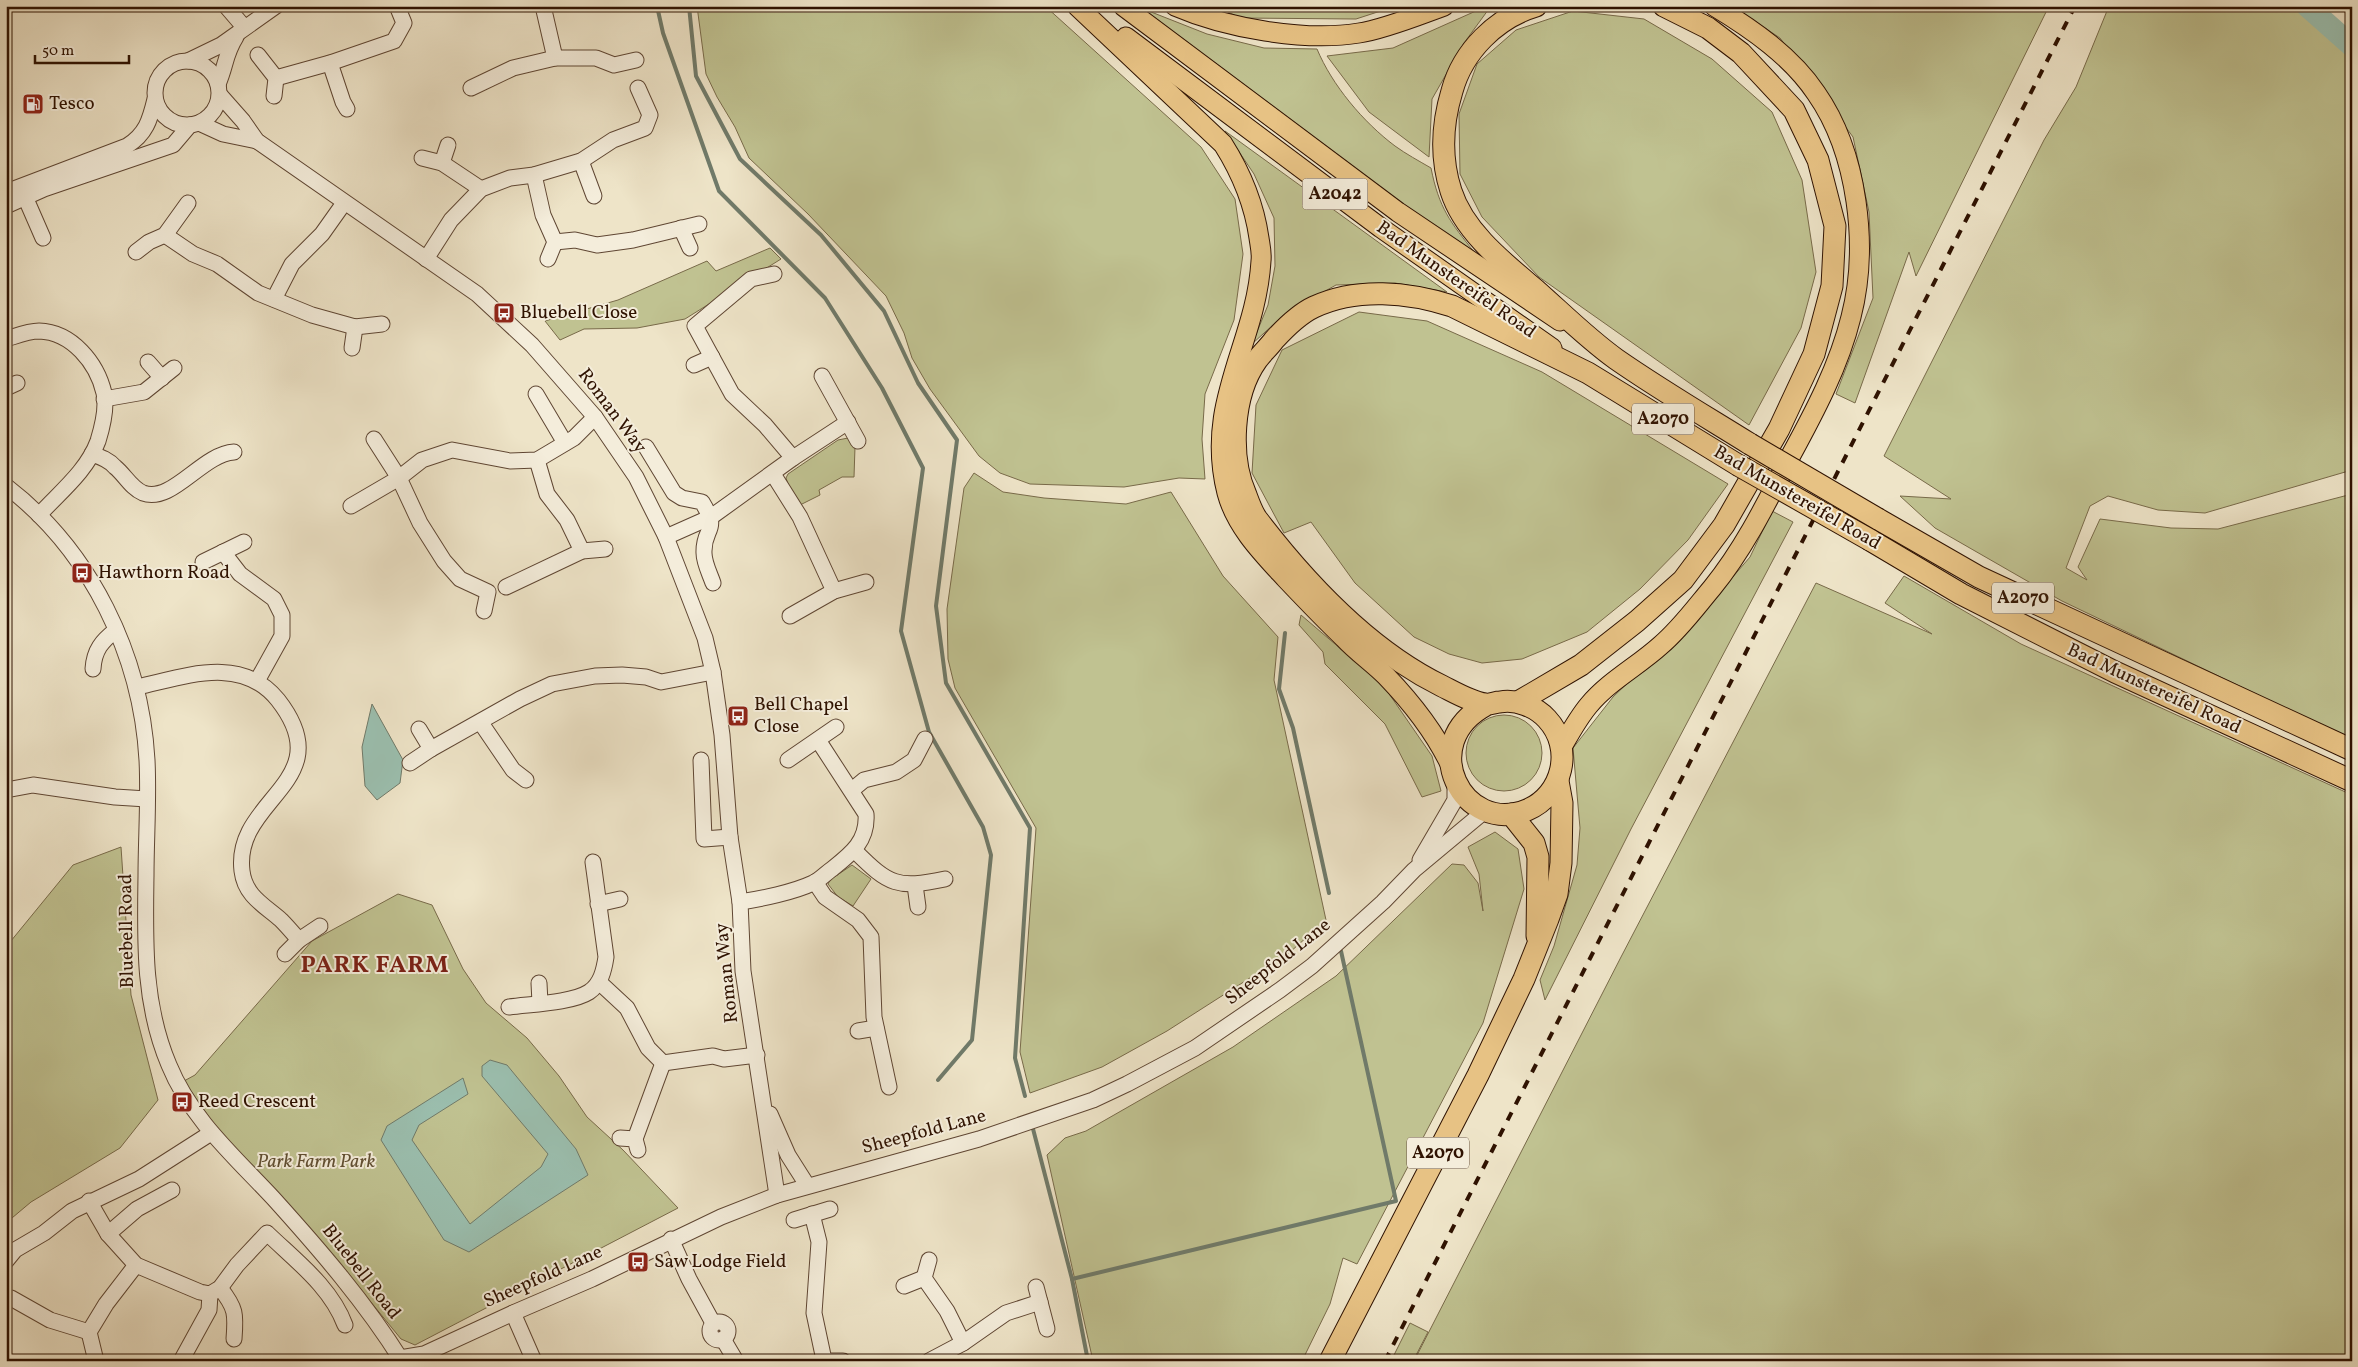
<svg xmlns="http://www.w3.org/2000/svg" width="2358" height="1367" viewBox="0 0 2358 1367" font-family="Vollkorn,serif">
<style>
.green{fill:#c0c291;stroke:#786a49}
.water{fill:#9bbfaf;stroke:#707a69}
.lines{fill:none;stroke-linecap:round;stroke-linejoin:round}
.stream{stroke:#707a69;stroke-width:4}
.river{stroke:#9bbfaf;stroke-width:22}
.minor-casing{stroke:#5f4633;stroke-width:17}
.major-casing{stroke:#2f1201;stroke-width:21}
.highway-casing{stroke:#2f1201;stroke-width:23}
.minor{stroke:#f4eddb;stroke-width:15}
.major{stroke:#e7c284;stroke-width:19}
.highway{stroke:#e7c284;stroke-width:21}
.rail{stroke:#2f1201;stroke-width:4;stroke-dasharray:9 9;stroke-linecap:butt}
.highway-bridge-casing{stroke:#2f1201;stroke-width:23;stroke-linecap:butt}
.highway-bridge{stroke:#e7c284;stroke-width:21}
.labels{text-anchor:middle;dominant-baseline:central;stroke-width:4;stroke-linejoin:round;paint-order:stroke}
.shield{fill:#f4eddb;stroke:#6a5442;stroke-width:1}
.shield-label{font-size:18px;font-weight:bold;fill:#2f1201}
.poi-label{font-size:19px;fill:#2f1201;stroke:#f4eddb;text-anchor:start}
.street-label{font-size:19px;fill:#2f1201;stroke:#f4eddb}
.park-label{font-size:19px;font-style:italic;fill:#625033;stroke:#f4eddb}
.district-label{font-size:24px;font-weight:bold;letter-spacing:1px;fill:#7a1f14;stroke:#f4eddb}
</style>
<rect width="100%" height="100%" fill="#eee4c8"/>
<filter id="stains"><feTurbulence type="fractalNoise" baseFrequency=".004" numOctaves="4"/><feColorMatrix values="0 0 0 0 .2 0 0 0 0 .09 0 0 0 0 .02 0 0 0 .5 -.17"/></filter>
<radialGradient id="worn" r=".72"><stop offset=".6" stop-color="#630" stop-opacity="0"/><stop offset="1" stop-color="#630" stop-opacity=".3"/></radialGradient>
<!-- green -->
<g class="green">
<path d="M697 6H1045L1201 147 1235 199 1243 254 1234 320 1205 394 1202 439 1205 479 1179 478 1124 487 1030 484 1000 473 979 456 930 389 912 358 904 333 886 296 808 214 749 158 735 127 717 97 706 74Z"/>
<path d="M1136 6 1207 34 1264 48 1317 49C1332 85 1363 122 1395 146 1406 154 1419 161 1431 168 1439 208 1450 222 1475 253L1340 163Z"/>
<path d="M1216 6H1396L1356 19 1240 18Z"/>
<path d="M1487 6H1491L1464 43 1432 99 1429 157 1369 112 1327 56 1393 48Z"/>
<path d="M1732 6H2049L1916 276 1909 252 1855 403 1836 394 1873 298 1869 212 1853 137 1780 38Z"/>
<path d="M2109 6H2300L2352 53V470L2205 513 2158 510 2108 496 2090 506 2066 568 2087 580 2078 567 2100 519 2171 528 2218 529 2352 494V740L2062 601 1935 528 1900 496 1951 499 1884 456 2044 140 2076 87Z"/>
<path d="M1573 11 1644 19 1712 59 1772 112 1802 180 1816 272 1801 328 1749 425 1539 277 1482 217 1460 174 1459 114 1477 64 1516 30Z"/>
<path d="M1225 131 1447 292 1395 283 1336 285 1286 313 1252 344 1268 305 1275 266 1274 218 1254 174Z"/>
<path d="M770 248 781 259 685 319 637 328 584 329 560 340 545 321 618 300 707 261 716 271Z"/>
<path d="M1359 312 1427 321 1542 372 1728 484 1688 540 1640 589 1587 632 1522 659 1482 663 1449 654 1414 637 1355 583 1311 522 1284 533 1252 473 1256 405 1282 350Z"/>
<path d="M848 438 855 447 854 477H842L819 490 820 495 800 505 790 490 786 478 788 474 838 440Z"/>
<path d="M974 473 1003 492 1044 498 1126 504 1171 492 1223 576 1278 637 1274 680 1326 920 1289 953 1167 1031 1102 1067 1030 1093 1020 1052 1036 828 955 688 948 659 947 609 964 488Z"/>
<path d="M1772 511 1793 522 1631 829 1545 1000 1540 980 1554 946 1577 865 1580 828 1573 748 1613 697 1706 608 1750 557Z"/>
<path d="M1904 576 2021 644 2352 795V1361H1414L1621 957 1816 583 1932 634 1885 603Z"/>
<path d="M1301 615 1383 685 1432 756 1441 791 1422 797 1385 724 1325 664 1323 652 1299 625Z"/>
<circle cx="1504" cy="753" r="38"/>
<path d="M1495 832 1518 849 1524 889 1483 1023 1357 1264 1343 1258 1330 1304 1302 1361H1093L1047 1155 1065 1138 1086 1131 1233 1047 1336 976 1452 864 1464 865 1478 883 1483 911 1479 874 1468 847Z"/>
<path d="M121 847 131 995 158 1100 120 1148 31 1202 6 1223V947L73 865Z"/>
<path d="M852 865 871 879 853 906 838 897 828 884 830 880Z"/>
<path d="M398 894 432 905 463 969 486 1003 527 1038 559 1076 587 1117 623 1150 678 1208 415 1345 401 1339 312 1230 222 1136 184 1081 195 1075 312 941Z"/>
<path d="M1410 1323 1428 1332 1413 1361H1391Z"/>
</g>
<!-- water -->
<g class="water">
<path d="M372 704 403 760 400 783 377 800 365 786 362 747Z"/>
<path d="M490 1060 507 1065 576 1149 588 1175 469 1252 444 1240 381 1140 387 1126 463 1078 468 1094 419 1125 412 1140 470 1224 541 1167 548 1154 482 1076V1066Z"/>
</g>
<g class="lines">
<!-- stream -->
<g class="stream">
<path d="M657 6 663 33 719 191 825 298 882 388 923 468 901 631 929 732 983 827 991 855 972 1040 938 1080"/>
<path d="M689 6 696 76 740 159 821 235 884 311 918 383 957 440 936 606 946 683 1030 828 1015 1058 1025 1096"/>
<path d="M1285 633 1279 689 1293 728 1329 893"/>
<path d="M1032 1125 1072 1279 1088 1361"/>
<path d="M1072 1279 1396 1201 1341 951"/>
</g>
<!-- river -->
<path class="river" d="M2307 6 2352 46"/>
<!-- minor casing -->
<g class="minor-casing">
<g id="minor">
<path d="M226 6 244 27"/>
<path d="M543 6 555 58"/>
<path d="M258 55 276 78 274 96"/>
<circle cx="187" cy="93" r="32"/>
<path d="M188 61 221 45 276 6"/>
<path d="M330 63 343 102 347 109"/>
<path d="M276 78 330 63 394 41 404 23 397 6"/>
<path d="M218 84C226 66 225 54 236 37"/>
<path d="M471 88 513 68 555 58H596L614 65 636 60"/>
<path d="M220 95 243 121 257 141 477 294 532 345 595 417 636 477 666 537 705 638 713 672 722 735 730 837 740 902 743 971 777 1195"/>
<path d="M199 123 223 134 257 141"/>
<path d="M422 158 442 163 481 189"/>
<path d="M581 161 594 196"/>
<path d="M442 163 448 145"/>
<path d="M534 175 543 215 555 242 548 259"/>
<path d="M6 192 127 146C146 134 150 120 155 99"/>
<path d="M26 199 43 238"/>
<path d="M6 206 44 189 173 145 190 125"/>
<path d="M681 228 690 248"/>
<path d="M165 235 193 254 217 264 258 293 312 315 355 327 382 324"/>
<path d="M555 242 575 240 597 245 633 240 699 224"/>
<path d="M136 252 149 242 165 235 188 203"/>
<path d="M426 259 451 220 481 189 510 178 534 175 581 161 613 140 645 128 650 115 638 88"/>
<path d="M774 274 751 279 695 326 732 394 765 425 793 458"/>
<path d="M274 299 292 264 322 234 344 203"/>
<path d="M6 339C16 336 28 331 39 331 72 332 97 363 104 393 107 407 102 428 98 441 87 471 60 492 39 515"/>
<path d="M352 348 355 327"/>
<path d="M148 362 162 378"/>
<path d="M694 365 712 357"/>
<path d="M822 376 858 441"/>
<path d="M6 388 17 383"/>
<path d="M536 394 565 443"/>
<path d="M104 399 144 392 174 368"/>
<path d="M374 439 399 478 420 523 444 561 460 579 488 592 484 611"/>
<path d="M646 447 674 493 682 498 702 502C721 533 703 526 704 553 704 563 710 574 713 583"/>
<path d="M92 454C101 457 109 460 115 467 125 475 131 488 143 493 172 504 202 454 234 452"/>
<path d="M537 460 547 494 567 520 582 551"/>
<path d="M773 474 800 517 834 591"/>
<path d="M6 486C91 551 141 655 147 760 149 799 146 838 146 876 145 941 143 1004 169 1065 191 1119 235 1157 274 1199 320 1250 365 1302 402 1361"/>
<path d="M351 506 399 478 422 460 452 450 510 461 537 460 574 438 595 417"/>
<path d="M666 537 711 517 793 458 848 422"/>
<path d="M223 552 240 574 274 599 282 615V636L257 681"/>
<path d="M203 562 244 542"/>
<path d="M506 587 582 551 605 549"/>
<path d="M790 616 834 591 866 582"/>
<path d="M93 669C94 650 102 641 116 630"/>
<path d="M137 687C184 677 241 654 278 700 342 782 233 798 242 871 245 896 264 905 281 920 287 926 293 933 299 940"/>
<path d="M481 723 513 770 526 780"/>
<path d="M431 749 520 699 552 684 595 676 622 675 646 677 661 682 713 672"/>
<path d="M701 760 704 839 730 837"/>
<path d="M788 760 836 727"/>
<path d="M410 763 431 749 419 729"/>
<path d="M6 790 33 785 115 797 147 799"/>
<path d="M852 790 864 780 896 772 914 760 925 739"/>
<path d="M855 851C889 885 897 889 945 879"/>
<path d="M1420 860 1455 800V782"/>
<path d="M815 882 825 897 858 920 871 937 874 1017 889 1087"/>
<path d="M915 885 918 907"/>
<path d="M740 902C761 899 794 892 813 883 820 880 826 873 832 869 851 854 868 841 866 814L818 740"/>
<path d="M598 904 620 899"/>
<path d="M285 954 299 940 320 926"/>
<path d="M599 982 627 1008 648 1048 663 1063 713 1056 724 1059 757 1055"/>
<path d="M539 983 540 1003"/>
<path d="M509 1007C530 1004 572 1003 589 992 601 984 604 970 606 957L593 862"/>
<path d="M858 1031 876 1028"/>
<path d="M770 1114 788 1155 807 1185"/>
<path d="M620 1138 635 1139 638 1150"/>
<path d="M635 1139 663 1063"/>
<path d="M89 1201 108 1234 136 1265 200 1292 210 1294 220 1288 237 1265 267 1233C296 1261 331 1287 345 1325"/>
<path d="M812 1214 819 1242 814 1313 824 1360"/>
<path d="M794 1220 830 1209"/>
<path d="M108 1234 137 1209 172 1190"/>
<path d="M671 1239 689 1279 713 1323"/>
<path d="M929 1260 924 1278 947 1311 963 1343"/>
<path d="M6 1261 15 1250 44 1233 72 1211 139 1179 211 1133"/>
<path d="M904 1286 924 1278"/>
<path d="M1036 1287 1047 1329"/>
<path d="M220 1288C236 1308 236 1314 234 1339"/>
<path d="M11 1298 50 1320 89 1332 106 1304 136 1265"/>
<path d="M513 1313 534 1361"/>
<circle cx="719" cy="1331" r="9"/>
<path d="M89 1332 96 1361"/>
<path d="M723 1339 736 1361"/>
<path d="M400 1358 424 1354 513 1313 592 1279 721 1217 777 1195 979 1139 1093 1100 1127 1084 1195 1048 1280 990 1312 966 1383 902 1414 870 1486 810"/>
<path d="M181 1361 209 1310 210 1294"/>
<path d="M822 1361H843"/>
<path d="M929 1361 963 1343 1006 1313 1040 1302"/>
</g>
</g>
<!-- major casing -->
<g class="major-casing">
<g id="major">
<path d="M1077 6 1223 144C1242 174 1254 203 1259 238 1260 245 1262 253 1261 261 1256 345 1204 402 1227 493 1236 527 1263 554 1286 579 1305 599 1324 619 1344 638 1357 652 1373 663 1386 676 1412 703 1434 731 1450 764"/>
<path d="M1123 6 1398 212 1560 321"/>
<path d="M1175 6C1226 28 1304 42 1359 33 1385 29 1419 15 1444 6"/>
<path d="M1126 37 1381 228 1552 348"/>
<path d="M1562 747C1570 733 1578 718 1589 705 1609 681 1638 666 1661 645 1680 629 1696 607 1712 588 1744 549 1767 502 1790 457 1814 413 1839 366 1851 317 1869 247 1858 153 1816 93 1791 56 1752 29 1714 6"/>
</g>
</g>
<!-- highway casing -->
<g class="highway-casing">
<g id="highway">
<path d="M1536 6C1496 18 1463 51 1452 91 1442 124 1440 157 1451 191 1464 232 1504 263 1536 290 1562 313 1588 339 1616 359 1659 389 1705 416 1750 444"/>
<path d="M1878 519 1979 577 2352 750"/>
<path d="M1870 540 1961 594 2115 672 2352 781"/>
<path d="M1518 702 1581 665 1637 621 1683 580 1724 525 1779 429 1814 354 1832 286 1835 226 1818 160 1794 110 1741 53 1708 28 1664 6"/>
<path d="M1486 705C1415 743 1463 836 1527 810 1563 795 1574 748 1547 719 1536 707 1517 699 1500 702 1495 702 1490 705 1485 704 1471 702 1454 692 1442 686 1368 650 1306 583 1257 519 1252 512 1249 503 1246 495 1229 457 1232 395 1257 360 1262 353 1269 347 1274 340 1285 328 1299 314 1314 307 1357 287 1408 292 1452 306L1588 373 1738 465"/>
<path d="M1511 814 1534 843 1538 857 1537 936"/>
<path d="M1330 1361 1478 1075 1524 979 1548 919 1557 894 1561 863 1562 803 1558 781"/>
</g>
</g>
<!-- minor -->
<use href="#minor" class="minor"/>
<!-- major -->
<use href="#major" class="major"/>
<!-- highway -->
<use href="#highway" class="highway"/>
<!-- rail -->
<path class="rail" d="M1385 1361 2075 6"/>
<!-- highway-bridge casing -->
<g class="highway-bridge-casing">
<g id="highway-bridge">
<path d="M1750 444 1878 519"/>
<path d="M1738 465 1870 540"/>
</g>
</g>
<!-- highway-bridge -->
<use href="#highway-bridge" class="highway-bridge"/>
</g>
<!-- icons -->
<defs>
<g id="fuel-square" transform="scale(1.125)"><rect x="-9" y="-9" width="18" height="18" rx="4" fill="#8f2418" stroke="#f4eddb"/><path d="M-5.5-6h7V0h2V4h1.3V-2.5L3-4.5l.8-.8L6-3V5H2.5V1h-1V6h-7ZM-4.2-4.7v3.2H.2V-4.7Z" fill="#fff"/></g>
<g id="bus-square" transform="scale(1.125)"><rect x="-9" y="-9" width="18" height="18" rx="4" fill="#8f2418" stroke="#f4eddb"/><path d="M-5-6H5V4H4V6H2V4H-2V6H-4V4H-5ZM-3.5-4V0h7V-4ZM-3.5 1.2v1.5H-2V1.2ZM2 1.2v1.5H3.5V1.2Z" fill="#fff"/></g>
</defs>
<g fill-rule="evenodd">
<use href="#fuel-square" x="33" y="104"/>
<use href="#bus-square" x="504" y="313"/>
<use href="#bus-square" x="82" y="573"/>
<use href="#bus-square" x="738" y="716"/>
<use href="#bus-square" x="182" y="1102"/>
<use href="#bus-square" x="638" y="1262"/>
</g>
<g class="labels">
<!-- shield labels -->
<g class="shield">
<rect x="1302.5" y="178.5" width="65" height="31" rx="4"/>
<rect x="1632" y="403.5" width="62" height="31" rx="4"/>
<rect x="1992" y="582.5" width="62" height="31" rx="4"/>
<rect x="1407" y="1137.5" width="62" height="31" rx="4"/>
</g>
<g class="shield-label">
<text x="1335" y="194">A2042</text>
<text x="1663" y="419">A2070</text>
<text x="2023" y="598">A2070</text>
<text x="1438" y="1153">A2070</text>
</g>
<!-- poi labels -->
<g class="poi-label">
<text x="49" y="104">Tesco</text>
<text x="520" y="313">Bluebell Close</text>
<text x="98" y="573">Hawthorn Road</text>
<text x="754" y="705">Bell Chapel<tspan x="754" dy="22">Close</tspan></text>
<text x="198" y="1102">Reed Crescent</text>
<text x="654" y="1262">Saw Lodge Field</text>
</g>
<!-- street labels -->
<g class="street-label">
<text transform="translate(1456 280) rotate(35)">Bad Munstereifel Road</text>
<text transform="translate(612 411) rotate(53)">Roman Way</text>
<text transform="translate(1797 498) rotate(30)">Bad Munstereifel Road</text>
<text transform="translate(2154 689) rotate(25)">Bad Munstereifel Road</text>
<text transform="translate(127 931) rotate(-91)">Bluebell Road</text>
<text transform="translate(1278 962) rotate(-38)">Sheepfold Lane</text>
<text transform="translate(727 973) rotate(-96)">Roman Way</text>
<text transform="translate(924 1132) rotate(-15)">Sheepfold Lane</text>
<text transform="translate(361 1272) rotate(52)">Bluebell Road</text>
<text transform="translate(543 1277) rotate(-24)">Sheepfold Lane</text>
</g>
<!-- park labels -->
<g class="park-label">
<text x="316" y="1162">Park Farm Park</text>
</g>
<!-- district labels -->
<g class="district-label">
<text x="375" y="966">PARK FARM</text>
</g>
</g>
<!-- margin -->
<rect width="2358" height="1367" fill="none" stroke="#eee4c8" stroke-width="25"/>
<rect x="8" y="8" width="2343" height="1352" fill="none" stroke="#2f1201" stroke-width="2.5"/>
<rect x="12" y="12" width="2333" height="1342" fill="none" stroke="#2f1201"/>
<!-- scale -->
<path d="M35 55v8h94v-8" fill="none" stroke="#2f1201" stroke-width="2.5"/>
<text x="42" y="55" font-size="15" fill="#2f1201" stroke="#f4eddb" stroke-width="4" paint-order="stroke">50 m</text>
<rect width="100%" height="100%" filter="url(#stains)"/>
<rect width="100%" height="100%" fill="url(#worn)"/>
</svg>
